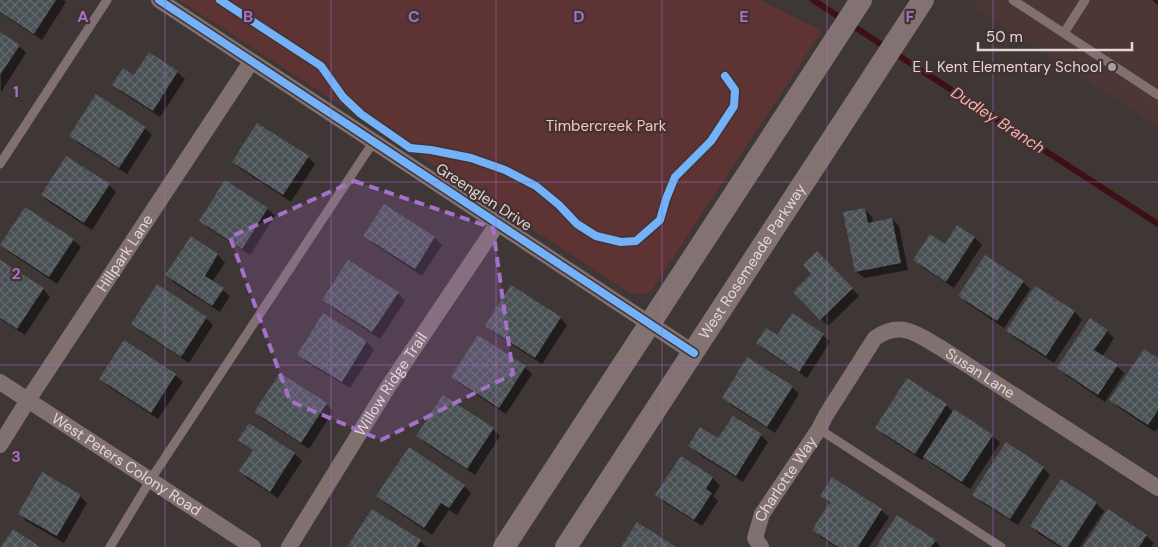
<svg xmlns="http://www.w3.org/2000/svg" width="1158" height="547" viewBox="0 0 1158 547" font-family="'DM Sans',sans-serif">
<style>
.built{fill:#4c3736}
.park{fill:#5d3333}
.shadow{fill:#0007}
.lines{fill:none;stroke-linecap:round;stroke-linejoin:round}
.stream{stroke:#3e1013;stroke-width:6}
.building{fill:url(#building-cross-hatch)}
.service{stroke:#807070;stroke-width:9}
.minor{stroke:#807070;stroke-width:16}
.secondary{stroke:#837272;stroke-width:22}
.cycleway-casing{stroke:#433232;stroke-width:11}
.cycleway{stroke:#73b2f8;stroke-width:8}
.marked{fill:#a470c8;fill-opacity:0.2;stroke:#a470c8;stroke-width:4;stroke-dasharray:10 6;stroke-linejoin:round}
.grid{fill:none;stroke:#a470c8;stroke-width:1;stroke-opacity:0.55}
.poi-dot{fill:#a89e9d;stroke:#433232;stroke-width:2}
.labels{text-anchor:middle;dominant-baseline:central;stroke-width:4.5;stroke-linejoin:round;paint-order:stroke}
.poi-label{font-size:15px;fill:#e1d6d5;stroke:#433232;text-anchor:end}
.park-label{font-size:15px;fill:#fac3c1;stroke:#433232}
.street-label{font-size:15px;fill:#e1d6d5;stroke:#433232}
.water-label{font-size:16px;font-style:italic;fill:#f8b0ae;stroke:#433232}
.grid-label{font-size:16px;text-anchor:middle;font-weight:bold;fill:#a470c8;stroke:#433232;stroke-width:4.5;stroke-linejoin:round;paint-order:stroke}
</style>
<defs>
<pattern id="building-cross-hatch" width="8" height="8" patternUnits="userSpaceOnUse" patternTransform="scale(1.25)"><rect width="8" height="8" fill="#495155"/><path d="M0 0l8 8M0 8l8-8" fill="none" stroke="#63696d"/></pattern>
</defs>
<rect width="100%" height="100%" fill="#3f3636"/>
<!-- built -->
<path class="built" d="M978 0H1158V127L973 7Z"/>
<!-- park -->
<path class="park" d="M179 0H760L822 31 650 293 632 294Z"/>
<!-- shadow -->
<g class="shadow">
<path d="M0 0H64L66 2 42 40 0 13Z"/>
<path d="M1152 0H1158V5H1157Z"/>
<path d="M0 33 19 46 26 53 1 92Z"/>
<path d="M149 54 177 72 185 79 160 117 121 92 114 84 134 76Z"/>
<path d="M145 128 152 135 127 174 78 143 71 135Z"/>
<path d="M308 157 315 164 291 202 241 169 233 162Z"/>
<path d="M225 181 268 209 275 216 250 255 208 228 201 220Z"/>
<path d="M109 185 116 192 92 230 49 202 42 195Z"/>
<path d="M385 206 435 238 442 245 422 276 372 243 365 236Z"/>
<path d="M864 209 872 217 873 223 892 219 899 226 908 270 864 278 856 271Z"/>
<path d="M958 227 975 238 982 245 954 288 922 267 915 260 945 246Z"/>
<path d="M191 238 218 255 225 263 212 282 230 296 220 312 174 283 167 275Z"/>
<path d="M73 240 81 247 57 284 9 252 1 245Z"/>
<path d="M817 253 859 296 828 326 795 292 813 274Z"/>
<path d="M0 262 43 289 50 297 25 335 0 319Z"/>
<path d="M1023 282 1030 289 1004 328 967 303 960 295Z"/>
<path d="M1036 287 1075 312 1082 320 1054 363 1015 338 1008 331Z"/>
<path d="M398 293 405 301 380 339 331 307 324 300Z"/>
<path d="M323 315 367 342 374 350 350 388 306 362 299 354Z"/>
<path d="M206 318 213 325 189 363 140 331 133 324Z"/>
<path d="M560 318 567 325 542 364 494 333 486 325Z"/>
<path d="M1107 331 1114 338 1102 357 1117 366 1124 373 1105 402 1066 375 1058 368Z"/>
<path d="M823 335 830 342 807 378 765 350 757 343Z"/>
<path d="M1158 359V428L1155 432 1118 407 1111 400Z"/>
<path d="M525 367 532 374 506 414 460 384 453 377Z"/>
<path d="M175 375 183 382 158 419 108 386 101 379Z"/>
<path d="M792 387 799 394 775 433 731 405 724 397Z"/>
<path d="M326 404 333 411 309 449 263 419 256 412Z"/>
<path d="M946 405 954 413 992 435 1000 443 970 489 932 464 924 457 922 460 884 435 877 428Z"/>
<path d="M250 425 295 454 302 461 278 498 248 479 241 471 254 451 240 440Z"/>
<path d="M493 429 500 436 475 475 425 443 418 436Z"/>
<path d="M761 435 768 442 743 482 697 453 690 446Z"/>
<path d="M681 458 713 478 720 486 713 496 718 501 702 526 664 502 657 495Z"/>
<path d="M1043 468 1050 475 1018 525 981 502 974 494Z"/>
<path d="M1061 481 1096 503 1104 511 1080 547H1060L1039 534 1032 526Z"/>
<path d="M464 486 471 493 457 515 449 510 432 535 385 503 378 495Z"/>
<path d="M80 496 87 503 64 543 26 521 19 513Z"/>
<path d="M822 496 881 510 889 517 869 547H836L821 537 813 530 830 504Z"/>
<path d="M1146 536 1154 543 1151 547H1084Z"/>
<path d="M420 541 426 547H349Z"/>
<path d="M935 541 941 547H877Z"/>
</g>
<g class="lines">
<!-- stream -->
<path class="stream" d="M813 0 1158 224"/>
</g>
<!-- building -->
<g class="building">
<path d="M0 0H56L34 34 0 12Z"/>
<path d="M0 32 20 45 0 75Z"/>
<path d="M149 52 178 71 153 111 112 85 123 68 134 75Z"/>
<path d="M96 94 146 127 119 168 69 136Z"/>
<path d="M257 123 309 156 283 195 232 162Z"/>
<path d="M66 156 110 184 84 223 41 195Z"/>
<path d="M225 180 268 208 242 249 199 221Z"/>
<path d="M384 204 435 237 415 269 363 236Z"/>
<path d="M25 207 74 239 49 277 0 245Z"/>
<path d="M865 208 868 223 892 218 901 263 855 272 843 212Z"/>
<path d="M957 225 975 237 946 282 913 260 930 234 945 244Z"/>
<path d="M191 236 218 254 205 276 224 288 212 306 165 275Z"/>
<path d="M817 251 853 288 820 320 793 292 811 274 803 265Z"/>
<path d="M985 255 1024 281 997 321 958 296Z"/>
<path d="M0 260 44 288 17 329 0 318Z"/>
<path d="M348 260 399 292 372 332 322 300Z"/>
<path d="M157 284 207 317 181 357 131 324Z"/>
<path d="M511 285 561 317 535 358 485 326Z"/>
<path d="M1035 286 1075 311 1046 356 1006 331Z"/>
<path d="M323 313 367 341 342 382 297 355Z"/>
<path d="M792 313 824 334 799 372 756 343 766 328 777 335Z"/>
<path d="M1090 318 1108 330 1094 350 1118 365 1098 395 1057 368Z"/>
<path d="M478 335 526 366 499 408 451 377Z"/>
<path d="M124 340 176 374 151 413 99 379Z"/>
<path d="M1144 349 1158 358V410L1148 425 1109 400Z"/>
<path d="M747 357 793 386 767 427 722 398Z"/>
<path d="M280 373 327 403 301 443 254 412Z"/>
<path d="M907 378 947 404 915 454 875 428Z"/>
<path d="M443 395 494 428 467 469 416 436Z"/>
<path d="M954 409 993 435 962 482 923 457Z"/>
<path d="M733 416 762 434 736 476 688 446 700 427 718 438Z"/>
<path d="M249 423 295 453 270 492 239 471 253 450 238 440Z"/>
<path d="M1006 442 1044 467 1010 519 972 495Z"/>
<path d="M409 447 465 485 449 508 441 503 424 528 376 496Z"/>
<path d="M681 456 713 477 706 489 712 493 694 520 655 495Z"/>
<path d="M42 472 81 495 57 536 18 514Z"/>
<path d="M832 477 882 509 858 547H838L812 530 830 502 820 496Z"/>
<path d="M1061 479 1097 502 1068 547H1062L1030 526Z"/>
<path d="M372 509 421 540 417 547H347Z"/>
<path d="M1108 509 1147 535 1139 547H1083Z"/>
<path d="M897 515 936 540 931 547H876Z"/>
<path d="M637 522 676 547H621Z"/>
<path d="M13 529 40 547H1Z"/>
</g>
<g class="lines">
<!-- service -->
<g class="service">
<path d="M1013 0 1158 95"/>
<path d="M1064 33 1085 0"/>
<path d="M0 164 107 0"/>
<path d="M819 429 1001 547"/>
<path d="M110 547 151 479 374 141"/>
</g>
<!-- minor -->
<g class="minor">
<path d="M159 0 694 353"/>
<path id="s1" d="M0 382 253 547"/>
<path id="s2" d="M0 445 28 400 251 62"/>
<path id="s3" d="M289 547 388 387 498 223"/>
<path id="s4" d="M761 547 755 538 762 514 819 429 826 415 875 338C901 320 917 334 941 348L1158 488"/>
</g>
<!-- secondary -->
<g class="secondary">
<path d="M504 547 861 0"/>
<path id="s5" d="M566 547 923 0"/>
</g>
<!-- cycleway casing -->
<g class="cycleway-casing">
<g id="cycleway">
<path d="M159 0 694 353"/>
<path d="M220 0 321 66 343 97 361 114 410 148 431 150 471 158 505 170 536 186 559 205 577 224 596 236 621 242 636 241 660 220 666 199 675 177 711 141 734 106 735 90 725 76"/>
</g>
</g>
<!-- cycleway -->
<use href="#cycleway" class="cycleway"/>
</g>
<!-- marked area -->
<path class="marked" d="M354 181 493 228 513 374 381 440 290 401 230 237Z"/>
<!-- grid -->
<path class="grid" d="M165 0V547M331 0V547M496 0V547M662 0V547M827 0V547M993 0V547M0 182H1158M0 365H1158"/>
<!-- markers -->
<circle class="poi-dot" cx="1112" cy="67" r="5"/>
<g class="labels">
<!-- poi labels -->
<g class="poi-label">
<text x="1102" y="67">E L Kent Elementary School</text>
</g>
<!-- park labels -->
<g class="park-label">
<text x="606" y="126">Timbercreek Park</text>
</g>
<!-- street labels -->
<g class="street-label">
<text transform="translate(484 197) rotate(33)">Greenglen Drive</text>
<text stroke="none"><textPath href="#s2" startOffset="229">Hillpark Lane</textPath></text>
<text stroke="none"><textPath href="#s5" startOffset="341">West Rosemeade Parkway</textPath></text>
<text stroke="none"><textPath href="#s4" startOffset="364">Susan Lane</textPath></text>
<text stroke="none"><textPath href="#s3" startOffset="192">Willow Ridge Trail</textPath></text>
<text stroke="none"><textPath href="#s1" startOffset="151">West Peters Colony Road</textPath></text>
<text stroke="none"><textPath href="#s4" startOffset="78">Charlotte Way</textPath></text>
</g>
<!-- water labels -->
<g class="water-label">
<text transform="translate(998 120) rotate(33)">Dudley Branch</text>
</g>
</g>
<g class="grid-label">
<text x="83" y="22">A</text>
<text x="248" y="22">B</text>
<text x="414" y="22">C</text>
<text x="579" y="22">D</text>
<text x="744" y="22">E</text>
<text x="910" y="22">F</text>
<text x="16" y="97">1</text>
<text x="16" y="279">2</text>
<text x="16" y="462">3</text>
</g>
<!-- scale -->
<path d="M978 42v8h154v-8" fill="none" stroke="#e1d6d5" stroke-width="2.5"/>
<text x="986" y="42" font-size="15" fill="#e1d6d5" stroke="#433232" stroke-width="4" paint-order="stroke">50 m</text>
</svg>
